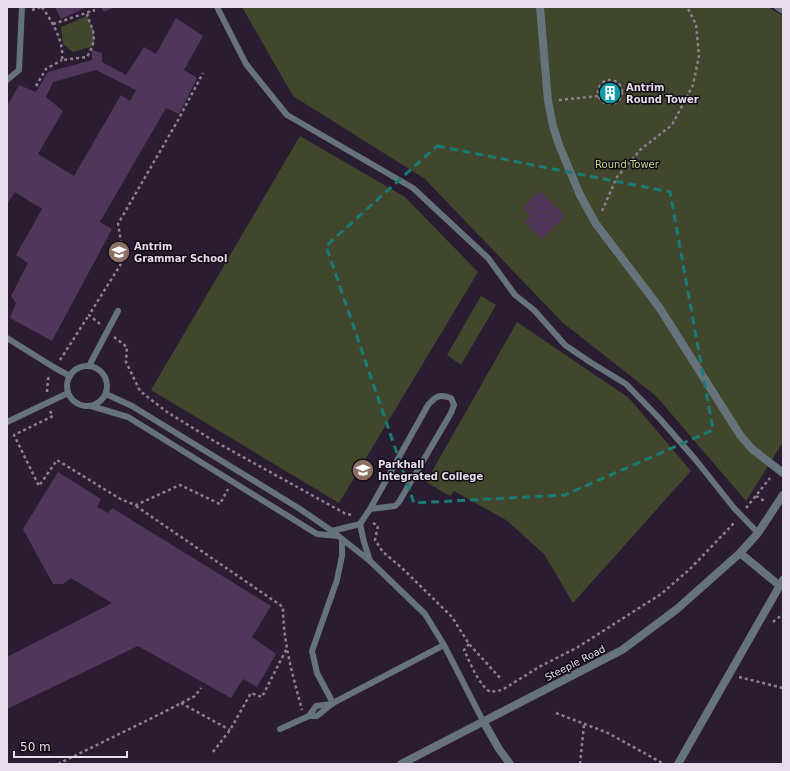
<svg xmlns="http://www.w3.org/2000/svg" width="790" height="771" viewBox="0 0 790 771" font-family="'DejaVu Sans',sans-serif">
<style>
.green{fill:#40472c}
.building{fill:#51365b;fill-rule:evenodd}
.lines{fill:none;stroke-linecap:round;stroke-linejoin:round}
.path{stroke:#8d8192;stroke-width:2.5;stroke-dasharray:3 3;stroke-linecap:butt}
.service{stroke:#66737a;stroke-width:6}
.pedestrian{stroke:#66737a;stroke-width:8}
.minor{stroke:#66737a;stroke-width:8}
.tertiary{stroke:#66737a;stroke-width:8}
.marked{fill:none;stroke:#1a7b74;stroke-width:3;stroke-dasharray:8 5;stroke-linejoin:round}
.labels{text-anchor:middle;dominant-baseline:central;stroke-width:3;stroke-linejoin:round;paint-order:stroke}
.poi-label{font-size:10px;font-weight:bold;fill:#e6dcea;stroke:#100a13;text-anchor:start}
.park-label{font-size:10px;fill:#c5d98e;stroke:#100a13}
.street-label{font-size:10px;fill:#e6dcea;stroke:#100a13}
</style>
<rect width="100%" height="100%" fill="#2b1d31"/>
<!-- green -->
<g class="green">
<path d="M242 7H768L783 16V442L746 501 656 396 562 322 425 179 293 96Z"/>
<path d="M87 16 94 30V46L73 52 63 44 61 27Z"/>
<path d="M300 136 405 197 478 272 339 503 151 390Z"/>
<path d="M481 296 496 305 461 365 447 355Z"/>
<path d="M517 322 629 398 691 471 573 603 544 554 506 520 454 491 450 496 426 482Z"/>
</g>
<!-- building -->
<g class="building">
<path d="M55 7H87L61 19Z"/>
<path d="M101 7H115L104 12Z"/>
<path d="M176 18 203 36 184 70 197 78 179 114 166 108 100 222 112 229 52 341 10 318 16 303 11 296 28 263 16 255 42 209 15 192 7 204V106L19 85 36 92 48 72 92 60V50L102 53V62L126 75 144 47 156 54ZM96 70 136 90 130 101 121 95 74 176 38 154 63 111 46 97 53 82Z"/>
<circle cx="610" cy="92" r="4"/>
<path d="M540 191 565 216 542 239 525 222 531 216 523 208Z"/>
<path d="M58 472 101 499 97 507 108 513 112 508 271 606 252 637 276 654 257 687 243 679 231 698 138 646 7 709V657L112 603 71 578 63 584H53L23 529Z"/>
</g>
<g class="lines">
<!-- path -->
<g class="path">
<path d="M42 7C53 23 64 41 62 60L87 57C97 40 95 33 87 16L90 11"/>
<path d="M32 10 41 7"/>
<path d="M53 24 95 10"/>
<circle cx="610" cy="92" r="12"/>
<path d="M36 86 46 69 62 60"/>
<path d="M559 100 599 96"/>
<path d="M602 211 617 177 641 149 672 125 693 85 699 56 696 24 687 7"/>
<path d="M100 324 89 315 124 259 118 224 177 122 203 73"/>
<path d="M114 337 127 347 126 362 140 391 167 412 214 441 346 514 352 515"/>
<path d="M60 360 89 315"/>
<path d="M47 392 48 379 50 376"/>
<path d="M50 411 53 416 14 435 39 486 57 460 122 500 136 505 180 485 220 504 228 489"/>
<path d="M756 496 766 502"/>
<path d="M136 506 283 607C283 643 293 676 302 710"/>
<path d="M746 508 770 478"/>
<path d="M373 523 378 526 375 540 383 552 402 568 452 617 469 644 502 680"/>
<path d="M773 622 783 614"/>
<path d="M469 644 464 650C471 664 477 682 490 692L502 690 539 667 578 647 661 594 690 569 734 523"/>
<path d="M739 677 783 688"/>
<path d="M181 703 230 730"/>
<path d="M556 713 608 733 664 764"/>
<path d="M213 752 230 730 251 693 262 697 287 648"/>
<path d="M58 764 158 715 195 696 201 688"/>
<path d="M580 764 584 725"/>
</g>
<!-- service -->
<g class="service">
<path d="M217 7 246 64 287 115 413 188 488 258 515 295 534 310 565 345 590 362 626 384 660 419 695 459 734 508 758 533"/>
<path d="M777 7 783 11"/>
<path d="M7 80 19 70 22 7"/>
<path d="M7 338 55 368 70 376"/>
<circle cx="87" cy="386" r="20"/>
<path d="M89 366 118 311"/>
<path d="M106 394 132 406 300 509 332 531 370 561 425 614 444 645 483 721"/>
<path d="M91 406 128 417 317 534 338 536"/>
<path d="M7 422 68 393"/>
<path d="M360 524 364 542 370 561"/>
<path d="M332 531 360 524 370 509 428 405C436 396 439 394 451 398L454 405 451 413 399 502 395 506 370 509"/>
<path d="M333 703 317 673 312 651 337 580 342 556V539"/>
<path d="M309 716 316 706 332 704"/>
<path d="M280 729 309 716H317L333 703 444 645"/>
</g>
<!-- pedestrian -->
<path class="pedestrian" d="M540 7 548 101 553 126 559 145 580 195 596 224 659 307 740 435 752 449 783 473"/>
<!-- minor -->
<g class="minor">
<path d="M740 553 780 586"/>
<path d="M483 721 499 749 510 764"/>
<path d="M678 764 783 580"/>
</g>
<!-- tertiary -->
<path class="tertiary" d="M401 764 622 650 677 609 740 553 758 533 783 495"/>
</g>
<!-- marked area -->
<path class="marked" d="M437 146 670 192 713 430 565 495 414 503 326 246Z"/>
<!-- icons -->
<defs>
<g id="building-disc" transform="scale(1.15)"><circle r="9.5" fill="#0f9aa8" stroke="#100a13"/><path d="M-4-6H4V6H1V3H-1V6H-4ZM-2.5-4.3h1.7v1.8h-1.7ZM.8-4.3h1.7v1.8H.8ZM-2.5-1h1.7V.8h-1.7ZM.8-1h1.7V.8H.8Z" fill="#fff"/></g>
<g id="school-disc" transform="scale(1.15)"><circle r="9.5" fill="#8d6e63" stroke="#100a13"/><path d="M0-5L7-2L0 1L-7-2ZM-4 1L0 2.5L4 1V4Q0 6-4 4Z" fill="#fff"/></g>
</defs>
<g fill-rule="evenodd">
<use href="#building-disc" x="610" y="93"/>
<use href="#school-disc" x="119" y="252"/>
<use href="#school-disc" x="363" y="470"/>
</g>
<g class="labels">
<!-- poi labels -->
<g class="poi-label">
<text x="626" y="87">Antrim<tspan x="626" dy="12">Round Tower</tspan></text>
<text x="134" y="246">Antrim<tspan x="134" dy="12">Grammar School</tspan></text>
<text x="378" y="464">Parkhall<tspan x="378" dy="12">Integrated College</tspan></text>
</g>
<!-- park labels -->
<g class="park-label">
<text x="627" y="164">Round Tower</text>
</g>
<!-- street labels -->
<g class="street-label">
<text transform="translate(575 663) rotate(-27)">Steeple Road</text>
</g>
</g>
<!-- border -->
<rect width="790" height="771" fill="none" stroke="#e6dcea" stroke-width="16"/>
<!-- scale -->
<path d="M14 751v6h113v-6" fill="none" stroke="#e6dcea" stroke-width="2"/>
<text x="20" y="751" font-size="12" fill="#e6dcea" stroke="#100a13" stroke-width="3" paint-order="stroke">50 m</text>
</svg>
